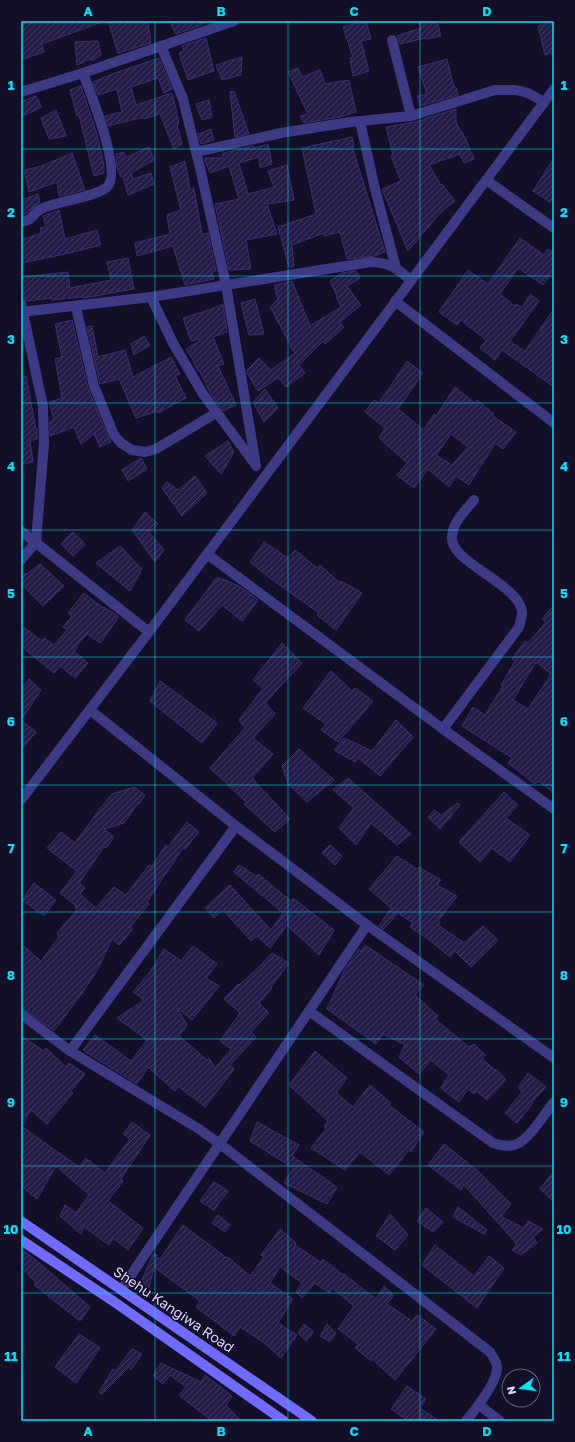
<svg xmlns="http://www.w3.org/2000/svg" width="575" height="1442" viewBox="0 0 575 1442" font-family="'Golos Text',sans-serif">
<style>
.building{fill:url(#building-hatch);stroke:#3b2d73;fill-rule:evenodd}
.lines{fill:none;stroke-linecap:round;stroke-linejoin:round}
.minor{stroke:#3d3a85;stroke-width:10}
.secondary{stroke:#6f6bff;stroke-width:10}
.grid{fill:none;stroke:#00e5ff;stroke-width:1;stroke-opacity:0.55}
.labels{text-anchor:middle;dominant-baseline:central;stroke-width:3;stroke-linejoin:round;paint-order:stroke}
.street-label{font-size:14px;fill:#d9d4ff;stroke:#130f26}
.neatline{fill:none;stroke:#00e5ff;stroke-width:1.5}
.grid-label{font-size:13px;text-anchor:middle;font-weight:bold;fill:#00e5ff}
</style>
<defs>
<pattern id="building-hatch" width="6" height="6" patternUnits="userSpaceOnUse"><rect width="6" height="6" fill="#241b47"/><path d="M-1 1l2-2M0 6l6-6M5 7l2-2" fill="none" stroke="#433b63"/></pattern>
</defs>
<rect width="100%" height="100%" fill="#130f26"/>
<!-- building -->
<g class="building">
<path d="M21 21H102V22L42 44 44 52 21 60Z"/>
<path d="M108 21H148L151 43 118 53Z"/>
<path d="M169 21H201L202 25 176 34Z"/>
<path d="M363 21H366L371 39 361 41 369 71 353 76 350 58 353 57 343 27Z"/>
<path d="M426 21H437L441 36 426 39 425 38 400 44 397 36 421 28 419 23Z"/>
<path d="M554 22V52L545 55 538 26Z"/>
<path d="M206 38 214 71 188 80 179 53 184 51 182 46Z"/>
<path d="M98 41 101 55 92 61 91 59 77 65 75 42Z"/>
<path d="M242 57 241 75 222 80 216 65Z"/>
<path d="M159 58 172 89 164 93 158 78 131 87 136 105 172 93 177 113 179 124 177 125 182 144 174 149 160 114 144 119V117L108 126 105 116 122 112 117 89 98 95 93 82 112 74Z"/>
<path d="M447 59 454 87H456L458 95 420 106 417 96 427 94 418 67Z"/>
<path d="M298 68 302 77 320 70 325 84 349 80 356 112 340 117 304 123 300 116 308 114 288 72Z"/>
<path d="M81 86 97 134 104 166V173L94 176 79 115 77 116 70 90Z"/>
<path d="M234 91 249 134 235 137 230 92Z"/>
<path d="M36 96 42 107 21 117V102Z"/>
<path d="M209 100 212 117 202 120 196 104Z"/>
<path d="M456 109V123L465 137 474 159 464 163 460 154 429 165 441 185 442 184 455 201 440 213 408 251 382 189 401 181 391 156 393 155 386 127 424 120V119Z"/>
<path d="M56 110 66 136 49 139 41 118Z"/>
<path d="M211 129 214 140 201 144 198 134Z"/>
<path d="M352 137 354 146H352L385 252 374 256 347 259 340 232 324 236V233L292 245 294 266 289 267 278 227 316 214 302 148Z"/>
<path d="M268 144 272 164 260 168 259 157 239 163 248 194 274 187 268 171 287 165 294 200 267 204 277 234 246 240 251 269 229 270 215 204 239 199 229 166 210 173 204 158H222L223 153 253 146 254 148Z"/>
<path d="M149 147 154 160 131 173 133 179 151 173 154 184 128 195 123 177H121L117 168 116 154 124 152 126 157Z"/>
<path d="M72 153 85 190 59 196 57 182 29 192 24 170 42 166Z"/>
<path d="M554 158V196L550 202 533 191Z"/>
<path d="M185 161 190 189 194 188 202 235 208 233 216 271H212L214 279 185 285 173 246 137 256 135 243 170 234 167 215 181 210 170 167Z"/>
<path d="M38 194 40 202 27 213 21 215V200Z"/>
<path d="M59 210 65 239 97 230 101 245 70 253 21 263V240L41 233 40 228 46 227 43 216Z"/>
<path d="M520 238 544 255 548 249 554 253V269L543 285 518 268 500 294 515 306 516 304 522 308 530 294 539 301 510 341 525 351 554 309V387L502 350 495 360 480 348 486 340 461 320 457 325 439 312 468 270 488 284Z"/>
<path d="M128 258 134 289 84 298 83 297 52 300V298L27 301 24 297 21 277 68 272 70 288 111 280 107 262Z"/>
<path d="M356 271 360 278 347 286 361 305 340 322 344 327 325 344 323 341 299 365 305 373 286 387 278 378 258 391 247 373V370L259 358 271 370 295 353 290 347 291 346 270 307 278 299 274 285 292 281 310 326 341 307 336 297 337 296 330 281 342 273Z"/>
<path d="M255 299 264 334 249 335 241 303Z"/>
<path d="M223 304 227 332 213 337 224 364 218 366 236 405 223 411 211 394 199 370H197L193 360 186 349 200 341 199 339 191 341 183 318 209 310Z"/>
<path d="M72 320 88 388 108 437 111 442 100 447 94 434 81 444 74 427 50 436V422L54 420 49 402 62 398 55 359 62 357 55 324Z"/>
<path d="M92 326 98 357 125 350 133 377 171 357 180 374 175 376 186 398 158 413 157 411 136 418 119 379 100 384 87 327Z"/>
<path d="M144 336 150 345 134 355 131 344Z"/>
<path d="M407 361 423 373 398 409 424 430 434 414 436 416 455 387 475 403 477 400 494 414 493 416 516 432 503 449 495 443 469 485 456 476 449 487 428 469 414 488 397 475 407 463 379 438 385 428 365 412 374 400 379 403ZM451 434 468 447 452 465 436 455Z"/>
<path d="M21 376H26L36 429 37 428V439L30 441 33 462 21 464Z"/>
<path d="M265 389 278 408 264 422 253 402Z"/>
<path d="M228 441 234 452 221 474 205 456Z"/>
<path d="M141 458 147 469 128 481 122 470Z"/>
<path d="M195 476 207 493 182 516 162 488 167 482 178 490Z"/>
<path d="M145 512 158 524 149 532 164 550 155 562 132 530Z"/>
<path d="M73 532 85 544 73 556 61 544Z"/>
<path d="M264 542 288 558 295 550 317 568 320 565 340 583 341 581 362 593 336 630 317 615 319 613 267 576 250 562Z"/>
<path d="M120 546 142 569 130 591 96 563Z"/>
<path d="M40 564 64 586 43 606 21 584V578L26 573 27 574Z"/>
<path d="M216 578 222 579 239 586 258 600 242 621 222 605 199 631 185 620Z"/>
<path d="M84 593 103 608 104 607 119 617 100 643 87 634 76 647 77 648 74 651 88 663 75 678 60 666 54 673 21 646V625L42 641 44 638 54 645 67 630 63 627 72 616 68 613Z"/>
<path d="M554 605V793L538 781 535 784 508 763 512 758 462 726 473 707 485 715 503 686 501 685 515 661 512 659 525 641 528 643 546 622 542 619ZM536 662 551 674 528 709 513 700Z"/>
<path d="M282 643 302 663 265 703 275 714 253 738 273 754 252 778 290 819 275 832 244 804 246 802 210 768 245 728 239 720 263 688 253 680Z"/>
<path d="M331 671 352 691 355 688 373 701 338 742 321 730 326 724 303 708Z"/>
<path d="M29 679 41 690 21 720 36 732 21 750V690Z"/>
<path d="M160 681 217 723 202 743 150 701Z"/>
<path d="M396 720 413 737 380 776 358 758 355 762 334 750 344 738 372 751Z"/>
<path d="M299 749 334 780 307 802 288 784 282 766Z"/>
<path d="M348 778 411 834 397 845 371 823 356 845 339 828 354 808 333 790Z"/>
<path d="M134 787 145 795 139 804 138 803 124 823 104 829 114 837 106 848 104 847 79 883 85 888 80 894 96 908 114 887 126 895 149 865 151 867 166 845 168 847 187 822 199 832 185 849 183 848 147 902 149 904 130 927 133 929 119 945 112 939 98 969 85 989 54 1031 21 1007V944L41 961 59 937 57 933 77 910 75 908 76 906 60 893 77 871 47 848 61 832 75 843 99 810 112 794Z"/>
<path d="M504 792 518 805 506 818 530 835 510 862 492 848 480 862 459 842Z"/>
<path d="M458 803 460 805 440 829 428 817 434 810 441 815Z"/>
<path d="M330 845 342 856 335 865 322 853Z"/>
<path d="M397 856 417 869 419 867 441 880 437 885 457 896 438 921 440 922 438 925 464 943 483 926 498 940 471 967 455 951 450 957 428 939 410 927 413 923 398 913 384 929 379 926 391 908 369 889Z"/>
<path d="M239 865 256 876 258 874 291 901 293 898 334 930 319 955 287 925 270 948 257 936 251 941 223 910 214 918 205 908 230 885 271 930 283 913 234 872Z"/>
<path d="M34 883 56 900 44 916 22 900Z"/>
<path d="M365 945 424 985 415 995 438 1016 435 1019 469 1047 474 1044 485 1055 482 1059 495 1070 496 1069 506 1080 487 1100 476 1091 474 1094 468 1089 459 1102 441 1088 449 1075 431 1060 419 1074 399 1057 405 1045 383 1034 376 1044 327 1009 344 971 359 949 361 952Z"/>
<path d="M193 946 217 964 206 978 219 986 192 1020 177 1008 187 1025 179 1036 207 1060 209 1058 215 1068 231 1049 220 1041 240 1013 224 999 238 984 239 985 257 969 272 953 289 963 271 987 272 988 259 1003 269 1013 251 1032 256 1037 230 1065 234 1069 205 1107 178 1086 175 1091 148 1067 137 1084 92 1056 83 1050 95 1035 131 1061 147 1040 117 1018 144 1000 133 992 150 972 164 949 181 961Z"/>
<path d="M21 1036 44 1051 46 1048 66 1067 69 1063 85 1074 70 1092 73 1093 47 1124 31 1110 21 1126 79 1167 86 1158 105 1173 130 1139 123 1134 132 1122 150 1135 121 1179 123 1181 108 1201 143 1228 128 1250 113 1238 109 1245 84 1227 81 1234 60 1216 65 1205 76 1213 89 1195 56 1166 37 1199 21 1186Z"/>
<path d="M315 1051 347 1078 336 1093 353 1107 370 1085 391 1103 389 1105 424 1132 411 1152 409 1150 389 1175 360 1152 345 1170 311 1148 326 1129 324 1126 328 1121 289 1085Z"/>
<path d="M528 1073 546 1087 532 1102 533 1103 517 1123 505 1113 522 1092 518 1087Z"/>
<path d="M257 1122 299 1145 292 1156 337 1187 327 1204 284 1183 293 1168 250 1141Z"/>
<path d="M444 1144 478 1171 511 1204 501 1216 524 1228 528 1221 543 1229 533 1237 537 1243 521 1255 512 1250 517 1244 464 1185 461 1190 428 1165Z"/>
<path d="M554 1171V1202L540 1189Z"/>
<path d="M214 1182 228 1191 214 1210 200 1201Z"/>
<path d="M458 1207 487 1230 484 1234 453 1217Z"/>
<path d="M426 1208 443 1222 433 1232 417 1221Z"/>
<path d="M390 1214 408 1235 395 1250 376 1236Z"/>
<path d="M218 1215 230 1225 225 1232 212 1223Z"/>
<path d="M183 1225 227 1258 228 1257 250 1276 264 1257 261 1255 280 1229 296 1243 295 1245 321 1262 323 1259 343 1275 344 1274 376 1299 384 1286 394 1295 387 1304 412 1321 417 1315 436 1329 395 1380 372 1359 371 1361 355 1348 358 1344 338 1329 354 1306 332 1288 329 1293 315 1283 302 1298 296 1292 302 1283 280 1267 270 1283 293 1299 278 1323 297 1335 281 1358 263 1342 240 1327 234 1336 196 1307 200 1301 154 1267 149 1288 141 1282 153 1254 157 1255 156 1257 160 1259Z"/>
<path d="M435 1245 474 1276 489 1256 504 1268 477 1308 422 1265Z"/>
<path d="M21 1249 36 1260 90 1307 80 1321 34 1285 36 1283 21 1267Z"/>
<path d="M304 1324 314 1332 306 1341 298 1333Z"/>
<path d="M327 1324 336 1333 330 1342 320 1336Z"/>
<path d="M79 1334 100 1348 76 1383 55 1367Z"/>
<path d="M132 1349 142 1354 131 1370 129 1367 102 1394 99 1392 113 1369 115 1371Z"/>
<path d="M161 1363 201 1382 205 1375 232 1396 226 1405 241 1421H223L217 1417 214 1421H212L179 1395 186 1387 170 1375 163 1384 153 1375Z"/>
<path d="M407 1386 426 1399 420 1408 439 1421H408L391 1409Z"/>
</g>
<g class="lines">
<!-- minor -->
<g class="minor">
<path d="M392 40 411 116"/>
<path d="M161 46 183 99 200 168 226 285 256 466"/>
<path d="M21 92 83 73 234 21"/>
<path d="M360 121 374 185 396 268"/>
<path d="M196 152 281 133 350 122 411 116 495 90H516L528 93 544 102"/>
<path d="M486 180 554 228"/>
<path d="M21 222C35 219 31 215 41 209 44 207 49 206 52 205 66 200 97 196 107 187 123 173 90 92 83 73"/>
<path d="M151 297 371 262C391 263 396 268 411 280"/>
<path d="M395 301 554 423"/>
<path d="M21 303 43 406 44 443 36 542 21 560"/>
<path d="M76 307 94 386 114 435 121 443 132 450 145 452 156 449 216 413"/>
<path d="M21 312 151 297 173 343 203 394 255 464"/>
<path d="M21 531 149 632"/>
<path d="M207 554 443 729 554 809"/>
<path d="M90 710 236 826 367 925 554 1058"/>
<path d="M443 729 519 627C520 623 522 617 522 612 520 584 448 562 452 536 453 522 465 511 474 500"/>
<path d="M21 800 149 632 554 89"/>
<path d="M309 1011 493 1143C499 1145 507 1147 514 1145 529 1141 544 1114 554 1102"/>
<path d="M21 1014 70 1051 199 1129 220 1144 490 1352C493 1357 498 1363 497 1369 496 1383 475 1410 466 1421"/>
<path d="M70 1051 236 826"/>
<path d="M121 1290 367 925"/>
<path d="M479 1405 500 1421"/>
</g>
<!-- secondary -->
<g class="secondary">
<path d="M21 1221 312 1421"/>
<path d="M21 1240 113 1301 284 1421"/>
</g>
</g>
<!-- grid -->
<path class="grid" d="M155 21V1421M288 21V1421M420 21V1421M21 149H554M21 276H554M21 403H554M21 530H554M21 657H554M21 785H554M21 912H554M21 1039H554M21 1166H554M21 1293H554"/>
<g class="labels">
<!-- street labels -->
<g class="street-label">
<text transform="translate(174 1309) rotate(34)">Shehu Kangiwa Road</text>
</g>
</g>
<!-- border -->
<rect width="575" height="1442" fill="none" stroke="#130f26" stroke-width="44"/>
<!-- north arrow -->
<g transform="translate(521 1388) rotate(256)"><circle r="19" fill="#130f26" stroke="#625e7d"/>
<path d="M0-3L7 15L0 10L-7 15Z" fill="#00e5ff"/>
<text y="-6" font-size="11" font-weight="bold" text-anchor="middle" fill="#d9d4ff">N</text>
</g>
<rect x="22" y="22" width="531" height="1398" class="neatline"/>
<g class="grid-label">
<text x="88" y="16">A</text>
<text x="221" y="16">B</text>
<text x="354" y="16">C</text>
<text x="487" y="16">D</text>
<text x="11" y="90">1</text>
<text x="564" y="90">1</text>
<text x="11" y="217">2</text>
<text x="564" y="217">2</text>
<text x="11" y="344">3</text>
<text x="564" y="344">3</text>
<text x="11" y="471">4</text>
<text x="564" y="471">4</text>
<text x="11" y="598">5</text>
<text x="564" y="598">5</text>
<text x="11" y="726">6</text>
<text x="564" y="726">6</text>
<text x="11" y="853">7</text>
<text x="564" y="853">7</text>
<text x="11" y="980">8</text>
<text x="564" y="980">8</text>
<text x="11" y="1107">9</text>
<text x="564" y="1107">9</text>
<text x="11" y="1234">10</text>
<text x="564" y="1234">10</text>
<text x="11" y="1361">11</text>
<text x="564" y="1361">11</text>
<text x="88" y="1436">A</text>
<text x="221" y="1436">B</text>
<text x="354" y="1436">C</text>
<text x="487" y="1436">D</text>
</g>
</svg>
